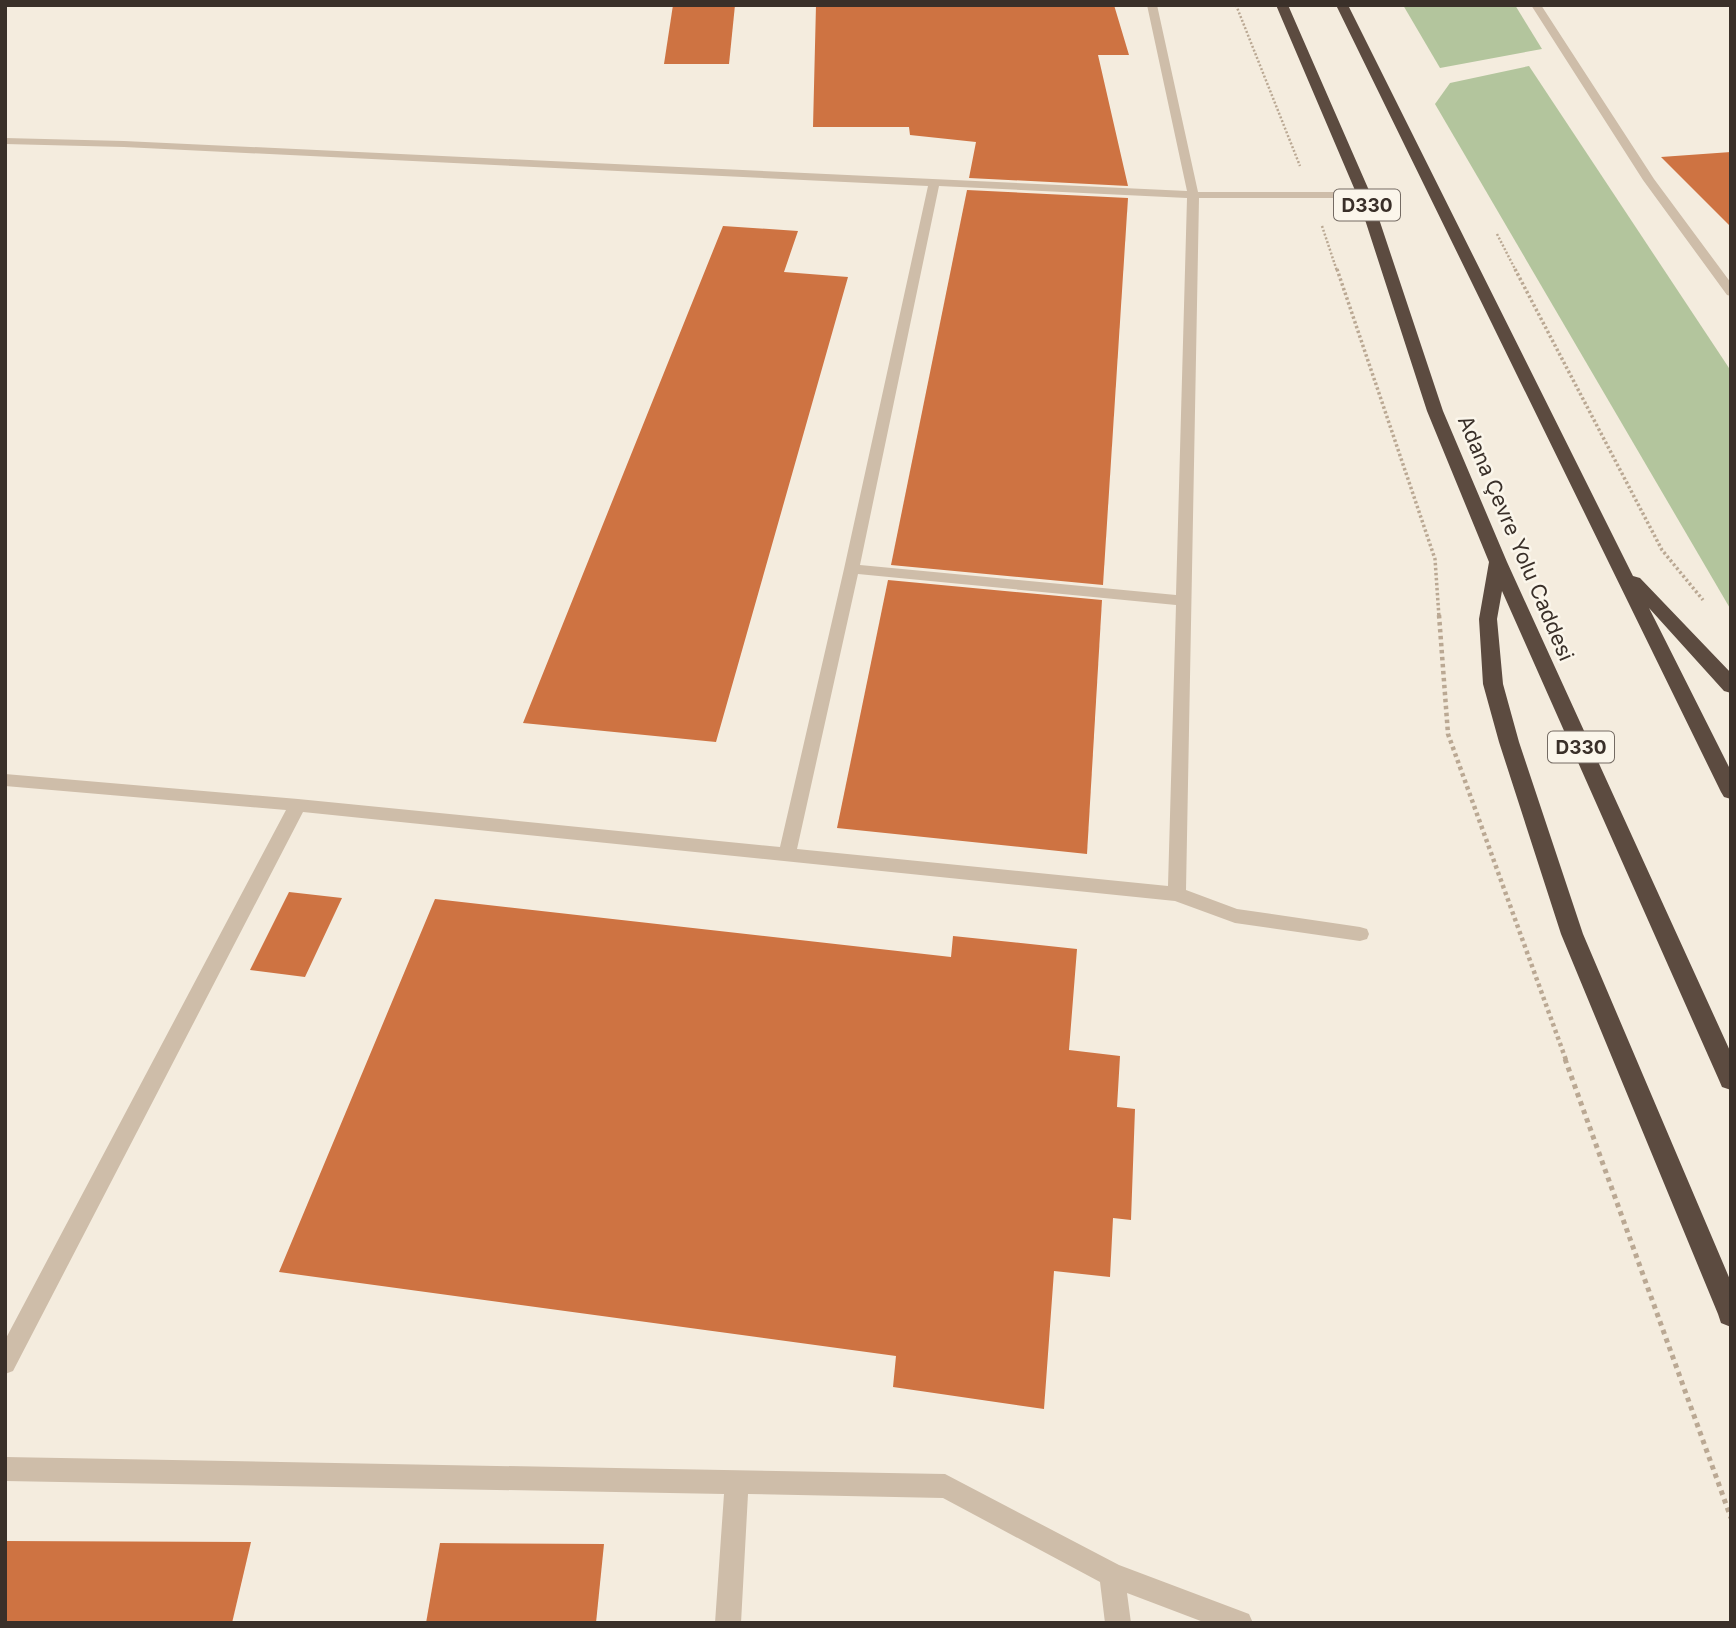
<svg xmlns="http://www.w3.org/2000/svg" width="1736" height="1628" viewBox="0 0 1736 1628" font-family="Inter,sans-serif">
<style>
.green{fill:#b3c59d}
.building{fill:#ce7342}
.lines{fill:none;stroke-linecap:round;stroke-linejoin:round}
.path-far3{stroke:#baa893;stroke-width:2.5;stroke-dasharray:2 2;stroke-linecap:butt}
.path-far2{stroke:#baa893;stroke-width:3.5;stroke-dasharray:2.5 2.5;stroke-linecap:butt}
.path-far1{stroke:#baa893;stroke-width:4.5;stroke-dasharray:3.5 3.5;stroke-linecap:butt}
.path{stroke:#baa893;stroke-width:5;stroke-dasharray:4.5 4.5;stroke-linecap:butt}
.minor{fill:#cebda9;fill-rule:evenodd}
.highway{fill:#5c4b40;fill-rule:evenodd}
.labels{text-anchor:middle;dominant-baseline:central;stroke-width:5;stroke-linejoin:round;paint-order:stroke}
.shield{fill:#fbf6eb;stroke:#746b63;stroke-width:2}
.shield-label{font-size:19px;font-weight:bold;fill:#3a3029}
.street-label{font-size:21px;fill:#3a3029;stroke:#fbf6eb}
</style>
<rect width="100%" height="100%" fill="#f4ecde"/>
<!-- green -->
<g class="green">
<path d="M1403 5H1515L1542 49 1440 68Z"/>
<path d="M1529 66 1731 371V610L1435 104 1450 83Z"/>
</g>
<!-- building -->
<g class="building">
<path d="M673 5H735L729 64H664Z"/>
<path d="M816 5H1114L1129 55H1098L1128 186 969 178 976 142 910 135 909 127H813Z"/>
<path d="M1731 152V227L1661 157Z"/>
<path d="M967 190 1128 198 1103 585 891 565Z"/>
<path d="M723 226 798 231 784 272 848 277 716 742 523 723Z"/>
<path d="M888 580 1102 600 1087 854 837 828Z"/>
<path d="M289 892 342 898 305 977 250 970Z"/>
<path d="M435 899 951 957 953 936 1077 949 1069 1050 1120 1056 1117 1107 1135 1109 1131 1220 1113 1218 1110 1277 1054 1271 1044 1409 893 1387 896 1356 279 1272Z"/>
<path d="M5 1541 251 1542 232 1623H5Z"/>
<path d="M440 1543 604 1544 596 1623H426Z"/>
</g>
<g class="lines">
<!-- path-far3 -->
<g class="path-far3">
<path d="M1236 5 1300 166"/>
<path d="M1322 226 1337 271"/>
<path d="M1497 234 1516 271"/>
</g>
<!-- path-far2 -->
<g class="path-far2">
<path d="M1337 269 1435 559 1439 617"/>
<path d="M1515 269 1662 550 1703 600"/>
</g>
<!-- path-far1 -->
<path class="path-far1" d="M1439 615 1448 734 1566 1060"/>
<!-- path -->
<path class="path" d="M1565 1059 1731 1518"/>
<!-- minor -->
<g class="minor">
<path d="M1147 5H1157L1198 192H1364L1370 195 1364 198H1199L1186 890 1237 909 1360 927 1367 929 1369 934 1367 939 1360 941 1235 923 1175 901 303 812 13 1371 5 1374V1340L286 810 5 786V774L298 799 780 847 844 569 928 186 124 147 5 144V138L124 141 1187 191ZM939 186 1187 198 1176 595 860 565ZM858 574 1176 605 1168 886 797 849Z"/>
<path d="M1531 5H1541L1654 179 1731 283V296L1727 295 1643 180Z"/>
<path d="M5 1457 945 1474 1119 1565 1249 1614 1253 1623H1206L1127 1593 1131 1623H1105L1100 1582 943 1498 748 1494 741 1623H715L724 1494 5 1481Z"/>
</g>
<!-- highway -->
<g class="highway">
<path d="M1276 5H1288L1371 195 1443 411 1507 562 1731 1053V1090L1722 1087 1719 1080 1502 591 1497 619 1503 684 1519 742 1583 934 1731 1282V1327L1721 1323 1718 1314 1561 934 1499 742 1483 684 1479 619 1489 562 1427 411 1357 195Z"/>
<path d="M1336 5H1348L1633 576 1640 578 1731 673V693L1724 691 1649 608 1731 771V799L1724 797 1721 792Z"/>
</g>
</g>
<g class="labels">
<!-- shield labels -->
<g class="shield">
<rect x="1334" y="189.5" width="66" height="31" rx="5"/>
<rect x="1548" y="731.5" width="66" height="31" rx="5"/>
</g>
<g class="shield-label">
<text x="1367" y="205">D330</text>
<text x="1581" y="747">D330</text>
</g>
<!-- street labels -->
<g class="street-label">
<text transform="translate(1516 538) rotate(67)">Adana Çevre Yolu Caddesi</text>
</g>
</g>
<!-- border -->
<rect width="1736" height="1628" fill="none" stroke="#3a3029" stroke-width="14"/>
</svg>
